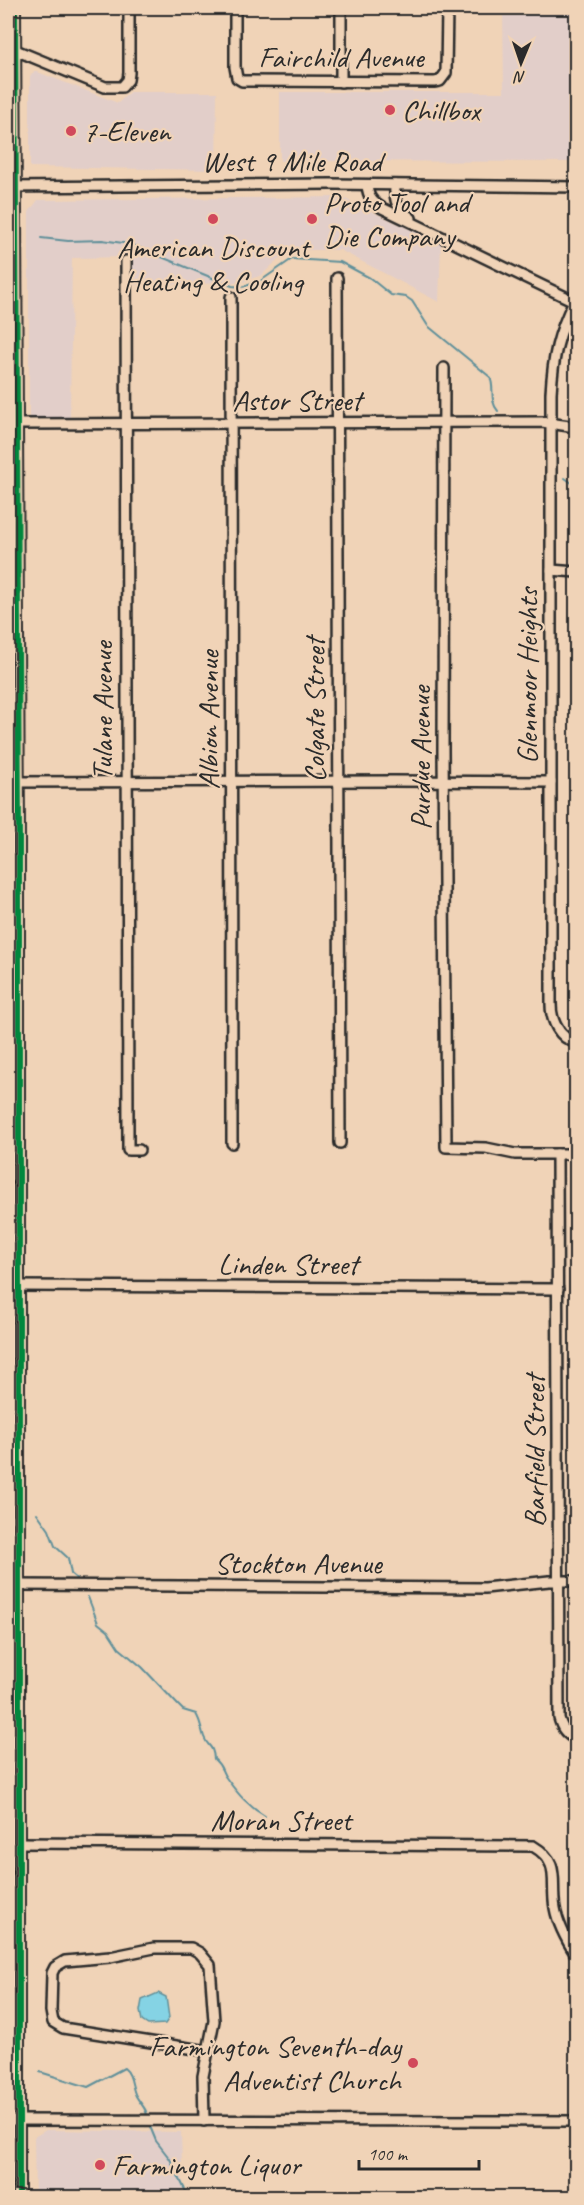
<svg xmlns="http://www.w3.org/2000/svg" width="584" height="2205" viewBox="0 0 584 2205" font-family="Caveat,sans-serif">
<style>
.built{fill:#e2cec9}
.water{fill:#85d3e4;stroke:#61909a;stroke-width:1.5}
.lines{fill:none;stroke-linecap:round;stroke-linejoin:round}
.stream{stroke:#61909a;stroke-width:2}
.minor-casing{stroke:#2b2b2b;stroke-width:14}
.minor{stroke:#f0d3b7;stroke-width:9}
.cycleway-casing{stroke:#f0d3b7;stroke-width:10}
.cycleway{stroke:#00873e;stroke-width:6}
.poi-dot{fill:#d1495b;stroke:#f0d3b7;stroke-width:2}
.labels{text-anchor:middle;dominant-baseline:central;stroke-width:4.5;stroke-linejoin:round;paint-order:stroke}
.street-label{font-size:30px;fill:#2b2b2b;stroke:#f0d3b7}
.poi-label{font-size:30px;fill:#2b2b2b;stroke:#f0d3b7;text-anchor:start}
</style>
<rect width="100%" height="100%" fill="#f0d3b7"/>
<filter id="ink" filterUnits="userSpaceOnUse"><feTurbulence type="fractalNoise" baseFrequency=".0167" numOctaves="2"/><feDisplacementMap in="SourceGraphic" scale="12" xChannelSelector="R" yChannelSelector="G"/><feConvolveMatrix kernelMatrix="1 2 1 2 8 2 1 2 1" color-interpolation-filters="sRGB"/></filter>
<g filter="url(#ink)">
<!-- built -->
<g class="built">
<path d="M503 8H576V162L280 161V92H504Z"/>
<path d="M35 71 118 103 130 92H217L216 170 30 167V76Z"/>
<path d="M341 197 441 244 439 302 340 250H288L262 275 240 283 132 285 131 257 72 258 70 417H29V212L38 200Z"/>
<path d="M46 2130 181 2132 183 2197H35L34 2137Z"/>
</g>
<!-- water -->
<path class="water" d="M158 1993 166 1997 169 2018 165 2024 148 2025 142 2021 140 2011 142 2000Z"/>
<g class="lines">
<!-- stream -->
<g class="stream">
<path d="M41 238 68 241 102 240 130 244 232 286 242 287 259 282 292 259 340 262 370 278 391 295 406 297 412 301 428 326 490 377C495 388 489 401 498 411"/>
<path d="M565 478 576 486"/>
<path d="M37 1513 49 1530 55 1546 68 1558 71 1574 77 1579"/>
<path d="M88 1597 98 1623 108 1631 119 1648 142 1667 178 1705 183 1710 196 1714C201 1722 201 1729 204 1737 208 1748 213 1744 214 1759 224 1768 220 1770 227 1779 238 1794 248 1806 265 1816"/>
<path d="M40 2072 88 2087 124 2068C133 2075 131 2087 136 2096 141 2105 147 2108 148 2119"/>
<path d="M149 2124 156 2141 170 2159 189 2198"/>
</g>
<!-- minor casing -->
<g class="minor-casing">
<g id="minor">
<path d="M15 8 19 839V2198"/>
<path d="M235 8V67L237 78 242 81 435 82 440 81 446 73 447 8"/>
<path d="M341 8V82"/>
<path d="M8 47 105 87H122L128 80 129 73V8"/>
<path d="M367 185C368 197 372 202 382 208L576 302"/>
<path d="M395 185C394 201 397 209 411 218"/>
<path d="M8 187 331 184 576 187"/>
<path d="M126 261 128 1142V1150H139"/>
<path d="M337 278 340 1143"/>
<path d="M231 297 232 1143"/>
<path d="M574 301C558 334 553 356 551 393V1004C551 1020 559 1039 576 1042"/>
<path d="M444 368 443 750 446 1147 486 1148 515 1154H576"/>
<path d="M17 424 542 422 576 427"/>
<path d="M551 570 576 572"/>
<path d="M8 782 393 781 551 782"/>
<path d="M557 1154 559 1718C562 1729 566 1734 576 1739"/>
<path d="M18 1286 558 1289"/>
<path d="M18 1585 485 1588 549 1581H576"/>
<path d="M19 1843 533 1846C562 1863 550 1881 555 1908 558 1925 567 1941 576 1955"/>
<path d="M8 2120 576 2121"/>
<path d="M204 2121 203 2076 214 2021 210 1965 200 1953 191 1948H154L110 1957 65 1961 55 1967 52 1973 51 2011 53 2022 63 2028 208 2051"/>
</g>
</g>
<!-- minor -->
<use href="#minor" class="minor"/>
<!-- cycleway casing -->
<g class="cycleway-casing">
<path id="cycleway" d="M15 8 19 839V2198"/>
</g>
<!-- cycleway -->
<use href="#cycleway" class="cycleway"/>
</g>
</g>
<!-- markers -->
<g class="poi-dot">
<circle cx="390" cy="110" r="6"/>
<circle cx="71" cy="131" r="6"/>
<circle cx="213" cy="219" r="6"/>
<circle cx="312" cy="219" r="6"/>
<circle cx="413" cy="2063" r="6"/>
<circle cx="100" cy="2165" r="6"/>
</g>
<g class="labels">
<!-- street labels -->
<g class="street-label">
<text x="341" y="57">Fairchild Avenue</text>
<text x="292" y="161">West 9 Mile Road</text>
<text x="297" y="400">Astor Street</text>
<text transform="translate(527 676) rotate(-90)">Glenmoor Heights</text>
<text transform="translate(314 710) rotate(-90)">Colgate Street</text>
<text transform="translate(102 711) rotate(-90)">Tulane Avenue</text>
<text transform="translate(208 720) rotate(-90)">Albion Avenue</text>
<text transform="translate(420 758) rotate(-90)">Purdue Avenue</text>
<text x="288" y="1264">Linden Street</text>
<text transform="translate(534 1451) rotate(-90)">Barfield Street</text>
<text x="298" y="1563">Stockton Avenue</text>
<text x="281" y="1820">Moran Street</text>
</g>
<!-- poi labels -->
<g class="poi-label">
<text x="402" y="110">Chillbox</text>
<text x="83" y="131">7-Eleven</text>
<text x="324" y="202">Proto Tool and<tspan x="324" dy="34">Die Company</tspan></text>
<text x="213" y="247" text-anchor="middle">American Discount<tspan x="213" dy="34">Heating &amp; Cooling</tspan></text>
<text x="401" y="2046" text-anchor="end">Farmington Seventh-day<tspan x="401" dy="34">Adventist Church</tspan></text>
<text x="112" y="2165">Farmington Liquor</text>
</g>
</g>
<!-- margin -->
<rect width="584" height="2205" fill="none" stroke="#f0d3b7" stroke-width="30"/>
<rect x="15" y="15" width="554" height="2175" fill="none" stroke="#2b2b2b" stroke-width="2" filter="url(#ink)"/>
<!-- north arrow -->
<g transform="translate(521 63) rotate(182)" stroke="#f0d3b7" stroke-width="4.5" paint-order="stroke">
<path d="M0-4.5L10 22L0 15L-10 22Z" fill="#2b2b2b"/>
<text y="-9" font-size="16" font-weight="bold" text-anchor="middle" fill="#2b2b2b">N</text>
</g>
<!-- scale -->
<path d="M359 2160v9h120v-9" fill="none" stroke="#2b2b2b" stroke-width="3"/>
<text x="368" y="2160" font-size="18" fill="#2b2b2b" stroke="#f0d3b7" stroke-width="4.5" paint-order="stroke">100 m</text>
</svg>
